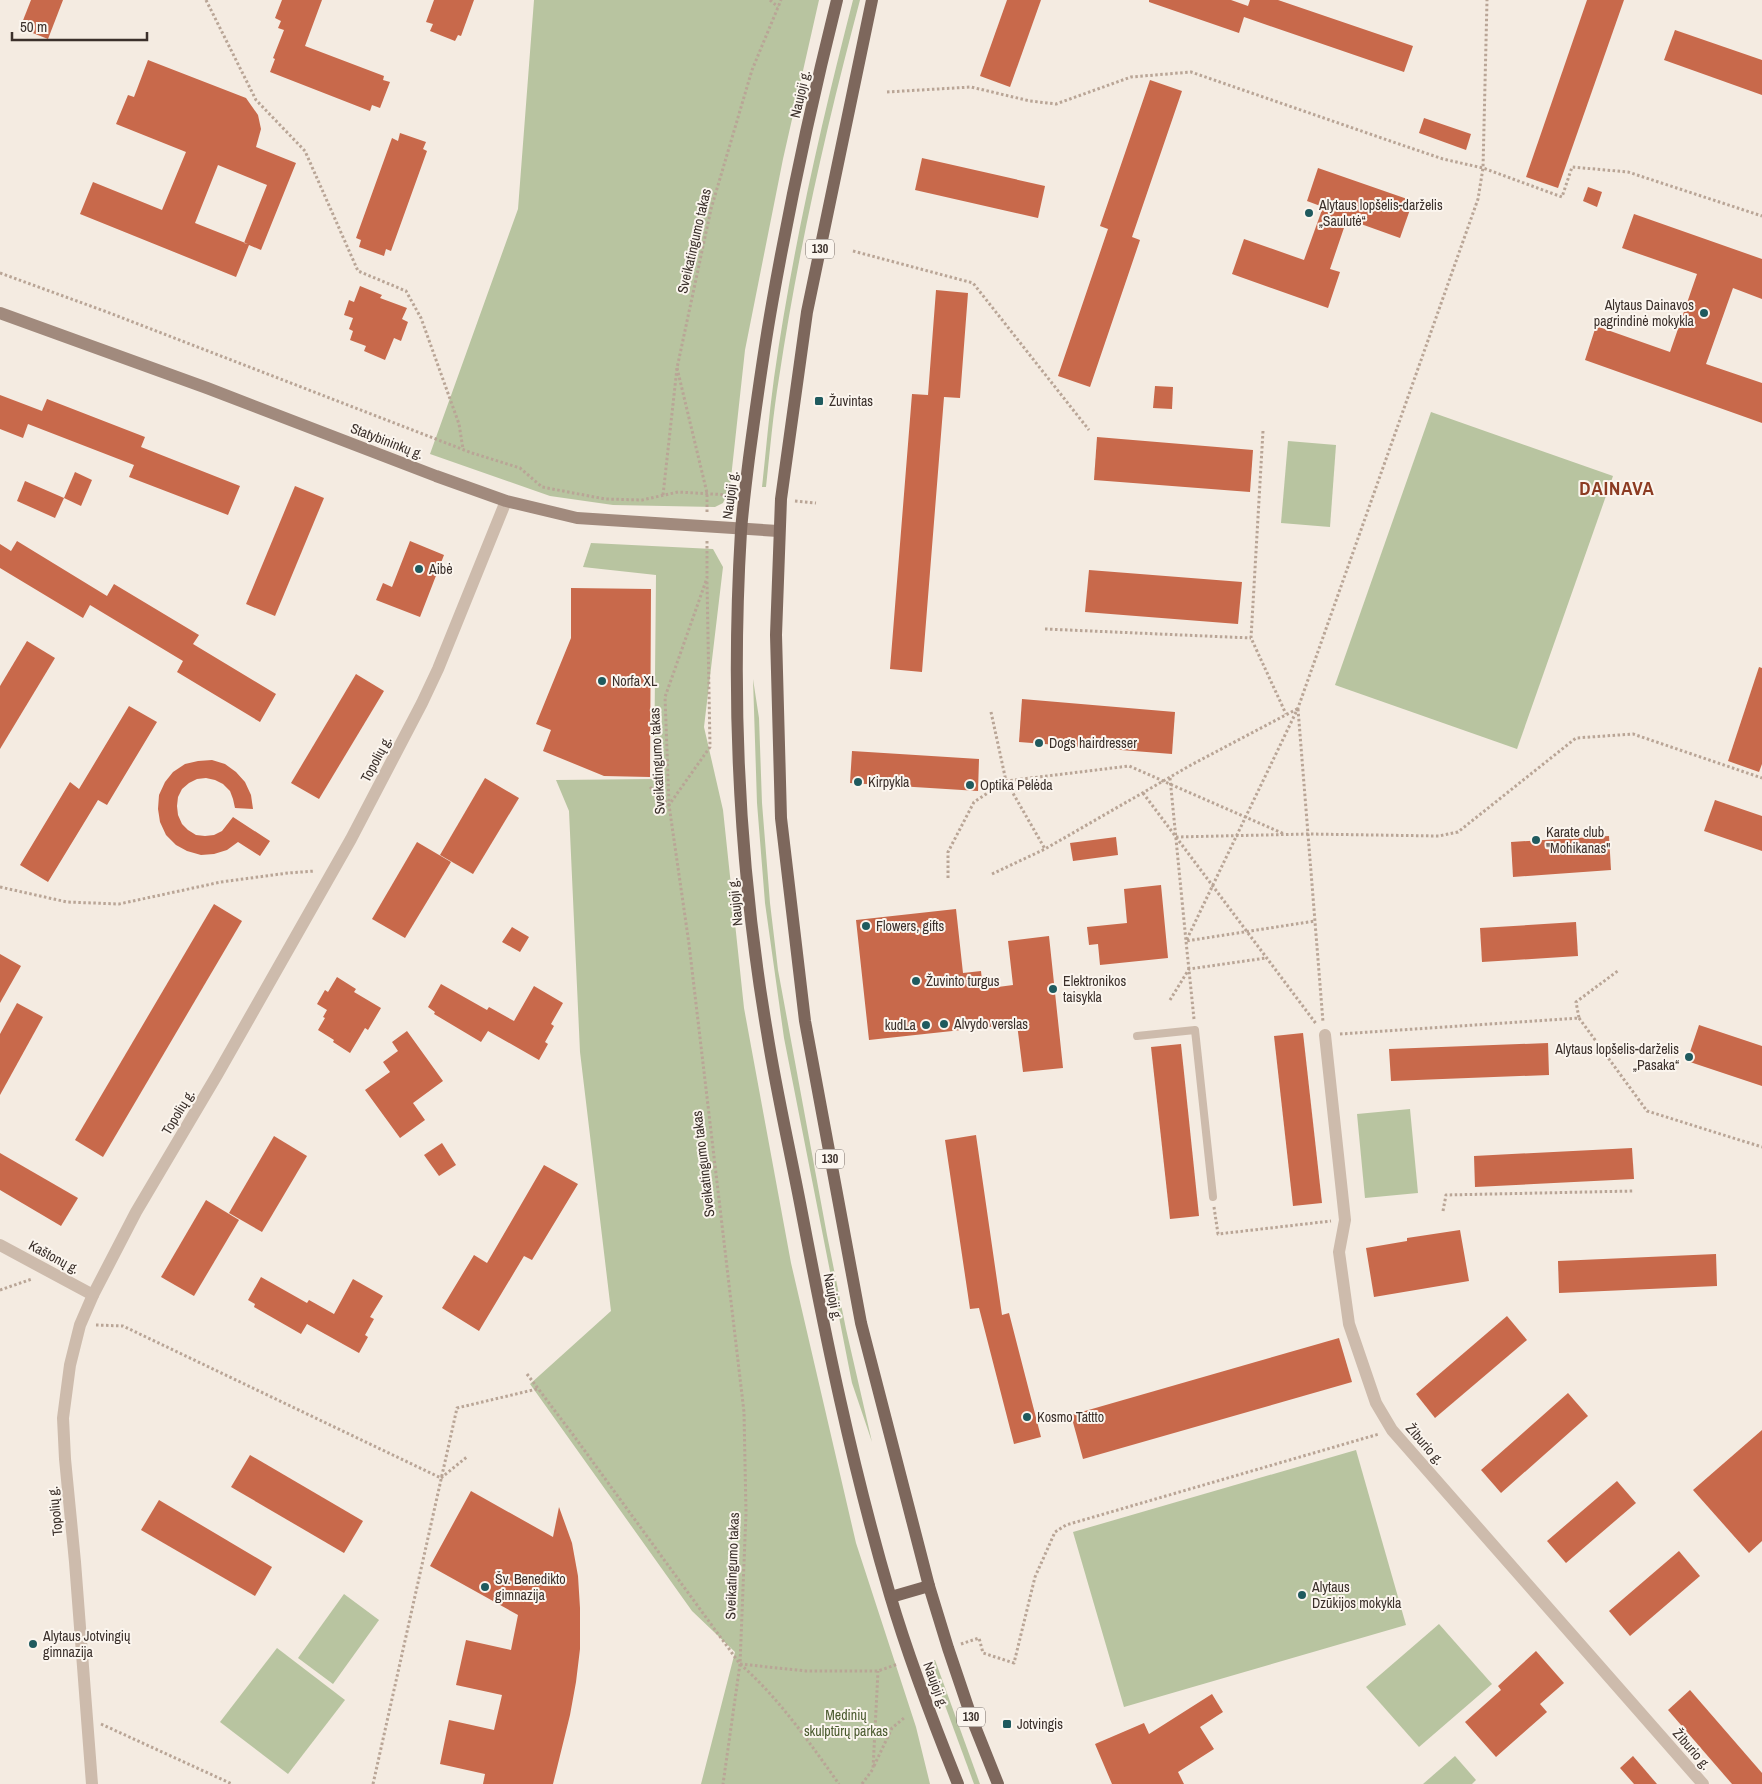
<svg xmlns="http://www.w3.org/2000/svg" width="1762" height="1784" viewBox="0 0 1762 1784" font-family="'Archivo Narrow',sans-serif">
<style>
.green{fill:#b8c4a0}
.building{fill:#c8694b;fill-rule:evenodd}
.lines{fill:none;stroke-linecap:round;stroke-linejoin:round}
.path{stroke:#b9a596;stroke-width:3;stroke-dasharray:2.5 2.5;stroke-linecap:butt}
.lane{stroke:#cdbbac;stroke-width:8}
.street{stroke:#cdbbac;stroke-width:12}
.secondary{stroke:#a18a7d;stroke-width:12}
.primary{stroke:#7d675c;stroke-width:12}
.poi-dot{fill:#1f5a5e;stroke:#fbf5ee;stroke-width:2}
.labels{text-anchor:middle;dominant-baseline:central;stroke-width:4;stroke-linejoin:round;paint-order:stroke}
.shield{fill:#fbf5ee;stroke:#756b66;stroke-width:1}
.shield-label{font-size:12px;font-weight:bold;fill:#3b302b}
.street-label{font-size:14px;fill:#3b302b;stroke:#fbf5ee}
.poi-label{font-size:14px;fill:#3b302b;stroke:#fbf5ee;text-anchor:start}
.park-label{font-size:14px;fill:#4a5a2e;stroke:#fbf5ee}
.district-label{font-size:19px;font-weight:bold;letter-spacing:1px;fill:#8c3b22;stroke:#fbf5ee}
</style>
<rect width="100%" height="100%" fill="#f4ebe1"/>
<!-- green -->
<g class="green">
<path d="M534 0H819L783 159 745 350 730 487 723 503 715 507 613 505 550 496 430 454 518 209Z"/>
<path d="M853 0H860C827 124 798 251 779 378 773 414 770 451 766 487H762C766 451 769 414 774 378 792 251 821 124 853 0Z"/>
<path d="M1431 412 1613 476 1517 749 1335 685Z"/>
<path d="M1288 441 1336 445 1330 527 1281 523Z"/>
<path d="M591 543 713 549 723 567 704 727 723 810 744 1008 791 1263 856 1543 916 1727 930 1784H701L735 1652 692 1611 530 1384 611 1311 580 1052 569 811 556 780 654 779 656 575 583 567Z"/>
<path d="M753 679 759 718 762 803 770 903 778 970 827 1235 846 1329 872 1442 852 1383 784 1038 765 903 757 803Z"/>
<path d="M1410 1109 1418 1193 1365 1198 1357 1114Z"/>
<path d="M1356 1450 1406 1625 1124 1707 1073 1532Z"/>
<path d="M344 1594 379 1620 333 1684 298 1658Z"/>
<path d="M1439 1624 1492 1684 1419 1747 1366 1687Z"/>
<path d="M277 1648 345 1700 288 1774 220 1722Z"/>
<path d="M935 1660 980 1784H974L929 1662Z"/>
<path d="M1455 1756 1476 1780 1472 1784H1423Z"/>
</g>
<!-- building -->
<g class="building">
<path d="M31 0H63L48 39 20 28Z"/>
<path d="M282 0H322L305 46 384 76 383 80 390 82 380 108 372 105 370 111 270 72 275 59 273 58 284 30 278 28 281 21 275 18Z"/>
<path d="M434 0H474L461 36 458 35 455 41 430 31 433 24 426 22Z"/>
<path d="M1007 0H1041L1010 87 980 76Z"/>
<path d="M1149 0H1231L1248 6 1250 0H1278L1413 46 1404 72 1244 17 1239 33 1149 2Z"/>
<path d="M1587 0H1624L1558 188 1526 177Z"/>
<path d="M1675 30 1762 60V95L1664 60Z"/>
<path d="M148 60 246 98 258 115 261 129 256 147 296 163 261 250 249 245 236 277 80 214 93 182 162 210 186 152 116 124 128 95 134 97ZM218 165 267 185 244 243 248 244 195 223Z"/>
<path d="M1150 80 1182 91 1132 237 1140 240 1090 387 1058 376 1108 229 1100 226Z"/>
<path d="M1424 118 1471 134 1466 150 1419 133Z"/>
<path d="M400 133 426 142 423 149 427 151 391 251 386 249 384 256 359 247 361 240 356 238 392 138 398 141Z"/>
<path d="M922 158 1045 186 1038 218 915 190Z"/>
<path d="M1318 168 1413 201 1400 238 1347 219 1330 269 1340 272 1328 308 1232 274 1244 239 1304 260 1323 207 1307 201Z"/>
<path d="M1588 187 1602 192 1597 207 1583 201Z"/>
<path d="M1634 214 1762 259V299L1733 288 1706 364 1762 383V423L1585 360 1596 326 1670 352 1697 274 1622 248Z"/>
<path d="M360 286 382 295 380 298 407 308 402 319 408 322 401 341 394 338 385 360 364 351 366 346 350 340 353 331 349 329 353 318 344 315 349 300 354 302Z"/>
<path d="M936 290 968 293 960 398 944 397 922 672 890 669 912 394 928 395Z"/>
<path d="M1155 386 1173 387 1172 409 1153 408Z"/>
<path d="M0 395 42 411 47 399 145 437 141 447 240 486 228 515 129 477 134 465 28 424 23 438 0 429Z"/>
<path d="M1097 437 1253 450 1250 492 1094 480Z"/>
<path d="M75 472 92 480 81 506 64 498Z"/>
<path d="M25 481 64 498 55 518 17 501Z"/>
<path d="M295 486 324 498 275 616 246 604Z"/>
<path d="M17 541 107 596 114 584 199 635 193 644 276 694 260 722 177 672 183 661 90 605 83 618 0 568V544L11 551Z"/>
<path d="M410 541 444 555 420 617 376 600 383 583 392 587Z"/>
<path d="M1089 570 1242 582 1238 624 1085 612Z"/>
<path d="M571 588 651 589 650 777 604 776 543 751 551 730 536 724 571 638Z"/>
<path d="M27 641 55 658 0 749V686Z"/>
<path d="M1759 667 1762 668V764L1759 772 1728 761Z"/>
<path d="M356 674 384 691 319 799 291 783Z"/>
<path d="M1022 699 1175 712 1172 754 1019 742Z"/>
<path d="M129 706 157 722 107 805 98 800 48 882 20 865 70 782 79 789Z"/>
<path d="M852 751 979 759 978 791 850 783Z"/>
<path d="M212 760 225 764 236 772 245 782 251 795 253 809 235 808 233 799 230 791 223 784 215 780 206 778 197 779 189 783 182 789 178 797 177 806 178 815 182 824 188 830 196 835 205 836 214 835 222 831 233 817 270 841 260 856 238 842 227 850 214 854 201 855 187 851 176 845 166 835 160 822 158 809 159 795 165 782 173 772 185 764 198 761Z"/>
<path d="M485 778 519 798 473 874 440 855Z"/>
<path d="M1715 800 1762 816V851L1704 831Z"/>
<path d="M1609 836 1611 870 1513 877 1511 842Z"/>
<path d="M1116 837 1118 855 1073 861 1070 843Z"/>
<path d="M417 842 451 862 405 938 372 919Z"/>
<path d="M1161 885 1168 958 1100 965 1098 944 1089 945 1087 927 1127 923 1124 889Z"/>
<path d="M214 904 242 921 103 1157 75 1140Z"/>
<path d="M956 909 963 973 981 971 983 989 1013 985 1008 941 1049 936 1063 1068 1023 1072 1017 1024 869 1040 856 920Z"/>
<path d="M1576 922 1578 956 1482 962 1480 928Z"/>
<path d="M512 927 529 937 520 952 502 942Z"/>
<path d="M0 954 21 966 0 1003Z"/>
<path d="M337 977 356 989 354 992 381 1008 368 1030 365 1028 350 1053 333 1042 334 1040 318 1030 325 1018 323 1017 327 1010 317 1004 325 990 328 992Z"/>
<path d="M441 984 487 1010 489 1007 514 1021 534 986 563 1003 551 1024 554 1026 545 1042 548 1044 539 1060 488 1031 481 1042 434 1014 435 1012 428 1007Z"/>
<path d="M17 1003 43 1017 0 1095V1034Z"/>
<path d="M1699 1025 1762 1046V1086L1687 1061Z"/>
<path d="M407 1031 443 1081 413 1103 425 1120 400 1138 365 1090 390 1072 383 1062 398 1051 392 1042Z"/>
<path d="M1303 1033 1322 1203 1293 1206 1274 1036Z"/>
<path d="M1548 1043 1549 1075 1391 1081 1389 1049Z"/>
<path d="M1181 1044 1199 1216 1170 1219 1151 1047Z"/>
<path d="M976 1135 1002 1315 1009 1313 1041 1437 1014 1444 979 1308 970 1309 945 1140Z"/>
<path d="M274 1136 307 1156 262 1232 229 1213Z"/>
<path d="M442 1143 456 1165 439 1176 424 1155Z"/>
<path d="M1632 1148 1634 1179 1475 1187 1474 1156Z"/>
<path d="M0 1153 78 1198 61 1226 0 1190Z"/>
<path d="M544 1165 578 1184 532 1260 524 1256 479 1331 442 1308 474 1255 487 1263Z"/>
<path d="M206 1200 239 1220 194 1296 161 1277Z"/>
<path d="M1460 1230 1469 1281 1374 1297 1366 1248 1407 1241V1238Z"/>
<path d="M1716 1254 1717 1286 1559 1293 1558 1261Z"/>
<path d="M261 1277 307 1303 309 1300 334 1314 353 1279 383 1296 370 1317 374 1319 365 1335 368 1337 359 1353 307 1324 301 1334 254 1307 255 1304 248 1300Z"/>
<path d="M1507 1316 1527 1340 1435 1418 1416 1394Z"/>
<path d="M1339 1338 1352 1382 1083 1459 1071 1415Z"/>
<path d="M1568 1393 1588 1416 1501 1493 1481 1470Z"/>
<path d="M1762 1430V1541L1749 1553 1693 1490Z"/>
<path d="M250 1455 363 1521 344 1553 231 1487Z"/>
<path d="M1617 1481 1636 1503 1566 1563 1547 1541Z"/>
<path d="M471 1491 553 1537 559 1507 572 1543 578 1576 580 1608V1649L576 1682 570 1715 553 1784H483L485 1774 440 1764 449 1720 494 1730 502 1695 456 1685 466 1640 511 1650 518 1615 430 1566Z"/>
<path d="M159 1500 272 1567 255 1596 141 1530Z"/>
<path d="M1679 1551 1700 1576 1630 1636 1609 1611Z"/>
<path d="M1536 1651 1564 1683 1540 1704 1547 1712 1496 1757 1465 1722 1501 1690 1498 1686Z"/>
<path d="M1690 1690 1762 1773V1784H1732L1668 1710Z"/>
<path d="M1212 1694 1223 1712 1200 1727 1214 1749 1178 1772 1184 1784H1112L1095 1744 1144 1723 1149 1734Z"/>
<path d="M1633 1756 1657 1784H1634L1620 1768Z"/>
</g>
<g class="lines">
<!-- path -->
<g class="path">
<path d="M206 0 256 100 305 151 358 271 406 291 421 318 459 424 463 449"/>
<path d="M770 0 778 7"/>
<path d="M887 92 971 87 1030 101 1056 104 1131 77 1191 72 1396 143 1443 159 1483 168 1562 197 1572 167 1628 172 1762 216"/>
<path d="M853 251 973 283 1089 430"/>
<path d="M0 273 107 312 472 453 520 468 542 487 605 499 642 500 678 492 729 495"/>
<path d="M677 368 707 493V512"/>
<path d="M1263 431 1251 638 1286 714"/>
<path d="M663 495 677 368 711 209 752 70 781 0"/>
<path d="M795 501 816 503"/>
<path d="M707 541V578L665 697 669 805 689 944 744 1412 746 1513 740 1664 723 1784"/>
<path d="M1045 629 1251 638"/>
<path d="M1298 709 1323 1022"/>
<path d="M991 712 1006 781 1129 766 1284 834"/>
<path d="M1170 778 1186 941 1315 921"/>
<path d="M650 787 669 805 710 747 707 581"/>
<path d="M1143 793 1317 1025"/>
<path d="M1176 837 1308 834 1439 836 1458 832 1576 738 1633 734 1762 778"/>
<path d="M992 874 1045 849 1191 765 1297 709"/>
<path d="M948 878V852L974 802 1006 781 1045 849"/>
<path d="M0 887 67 902 119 904 221 882 288 873 315 871"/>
<path d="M1170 1000 1189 969 1266 958"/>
<path d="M1579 1018 1647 1111 1762 1147"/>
<path d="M1194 1019 1186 941 1298 708 1478 199 1483 168 1487 0"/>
<path d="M1340 1034 1579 1018 1576 1002 1619 970"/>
<path d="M1214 1207 1218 1234 1331 1221"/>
<path d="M1443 1211 1446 1195 1634 1191"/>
<path d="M0 1290 32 1279"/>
<path d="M96 1325 123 1326 441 1478"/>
<path d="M527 1374 574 1436 740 1664C779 1698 809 1742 839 1784"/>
<path d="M441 1478 468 1456"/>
<path d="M961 1644 979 1638 983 1653 1014 1663 1035 1577 1055 1532 1066 1525 1379 1434"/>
<path d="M740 1664 806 1671H878L898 1664"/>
<path d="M101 1724 232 1784"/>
<path d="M874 1766 892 1728 904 1718"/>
<path d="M373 1784 457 1408 537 1389"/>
<path d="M862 1784 873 1769 878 1671"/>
</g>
<!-- lane -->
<path class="lane" d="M1137 1036 1195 1030 1213 1197"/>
<!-- street -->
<g class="street">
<path d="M1325 1035 1345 1220 1339 1252 1349 1324 1376 1403 1392 1430 1703 1784"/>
<path d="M0 1245 93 1295"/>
<path d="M92 1784 75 1562 65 1459 63 1418 70 1365 80 1325 93 1295 136 1212 217 1075 351 839 422 703 438 669 506 501"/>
</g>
<!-- secondary -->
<path class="secondary" d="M0 313 207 388 436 476 506 501 577 518 778 531"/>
<!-- primary -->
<g class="primary">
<path d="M837 0C812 100 790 202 772 304 763 355 756 406 749 458 746 482 743 506 741 531 731 697 739 867 767 1032 776 1089 789 1146 800 1203 825 1335 852 1466 890 1595 909 1659 933 1722 958 1784"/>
<path d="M872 0 807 312 781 499 776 635 781 818 805 1021 861 1323 929 1586 948 1648 972 1719 998 1784"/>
<path d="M891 1597 929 1586"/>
</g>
</g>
<!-- markers -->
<g class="poi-dot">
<circle cx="1309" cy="213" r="5"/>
<circle cx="1704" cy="313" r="5"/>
<rect x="814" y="396" width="10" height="10" rx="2.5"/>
<circle cx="419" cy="569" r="5"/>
<circle cx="602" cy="681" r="5"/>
<circle cx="1039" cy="743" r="5"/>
<circle cx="858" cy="782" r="5"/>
<circle cx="970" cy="785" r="5"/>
<circle cx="1536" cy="840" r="5"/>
<circle cx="866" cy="926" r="5"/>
<circle cx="916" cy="981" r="5"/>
<circle cx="1053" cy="989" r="5"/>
<circle cx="944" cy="1024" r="5"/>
<circle cx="926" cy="1025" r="5"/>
<circle cx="1689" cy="1057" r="5"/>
<circle cx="1027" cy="1417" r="5"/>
<circle cx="485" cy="1587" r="5"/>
<circle cx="1302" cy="1595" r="5"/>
<circle cx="33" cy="1644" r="5"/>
<rect x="1002" y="1719" width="10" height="10" rx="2.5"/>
</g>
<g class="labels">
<!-- shield labels -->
<g class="shield">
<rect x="806" y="239.5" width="28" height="19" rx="4"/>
<rect x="816" y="1149.5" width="28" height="19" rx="4"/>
<rect x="957" y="1707.5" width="28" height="19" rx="4"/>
</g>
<g class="shield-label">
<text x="820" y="249">130</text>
<text x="830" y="1159">130</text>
<text x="971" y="1717">130</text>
</g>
<!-- street labels -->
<g class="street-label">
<text transform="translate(800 94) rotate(-77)">Naujoji g.</text>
<text transform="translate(694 241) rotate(-77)">Sveikatingumo takas</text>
<text transform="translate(387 441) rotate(21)">Statybininkų g.</text>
<text transform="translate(730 495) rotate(-83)">Naujoji g.</text>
<text transform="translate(376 759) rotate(-62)">Topolių g.</text>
<text transform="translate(657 761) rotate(-93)">Sveikatingumo takas</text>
<text transform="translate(735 902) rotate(-96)">Naujoji g.</text>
<text transform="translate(178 1112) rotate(-59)">Topolių g.</text>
<text transform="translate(703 1164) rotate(-97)">Sveikatingumo takas</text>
<text transform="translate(54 1257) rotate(28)">Kaštonų g.</text>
<text transform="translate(833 1297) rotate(79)">Naujoji g.</text>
<text transform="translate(1425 1444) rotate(49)">Žiburio g.</text>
<text transform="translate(55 1511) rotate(-96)">Topolių g.</text>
<text transform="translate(732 1566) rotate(-88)">Sveikatingumo takas</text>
<text transform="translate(936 1685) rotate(70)">Naujoji g.</text>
<text transform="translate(1692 1749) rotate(49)">Žiburio g.</text>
</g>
<!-- poi labels -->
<g class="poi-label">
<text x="1319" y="205">Alytaus lopšelis-darželis<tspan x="1319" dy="16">„Saulutė“</tspan></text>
<text x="1694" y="305" text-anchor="end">Alytaus Dainavos<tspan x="1694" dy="16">pagrindinė mokykla</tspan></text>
<text x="829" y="401">Žuvintas</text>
<text x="429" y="569">Aibė</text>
<text x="612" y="681">Norfa XL</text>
<text x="1049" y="743">Dogs hairdresser</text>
<text x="868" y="782">Kirpykla</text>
<text x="980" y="785">Optika Pelėda</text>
<text x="1546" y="832">Karate club<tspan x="1546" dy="16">"Mohikanas"</tspan></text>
<text x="876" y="926">Flowers, gifts</text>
<text x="926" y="981">Žuvinto turgus</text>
<text x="1063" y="981">Elektronikos<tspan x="1063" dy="16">taisykla</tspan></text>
<text x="954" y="1024">Alvydo verslas</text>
<text x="916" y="1025" text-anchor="end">kudLa</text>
<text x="1679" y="1049" text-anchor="end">Alytaus lopšelis-darželis<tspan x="1679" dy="16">„Pasaka“</tspan></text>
<text x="1037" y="1417">Kosmo Tattto</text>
<text x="495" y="1579">Šv. Benedikto<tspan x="495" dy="16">gimnazija</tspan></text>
<text x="1312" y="1587">Alytaus<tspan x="1312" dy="16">Dzūkijos mokykla</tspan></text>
<text x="43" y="1636">Alytaus Jotvingių<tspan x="43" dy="16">gimnazija</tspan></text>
<text x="1017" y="1724">Jotvingis</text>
</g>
<!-- park labels -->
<g class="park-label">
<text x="846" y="1715">Medinių<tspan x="846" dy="16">skulptūrų parkas</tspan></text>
</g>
<!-- district labels -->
<g class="district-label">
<text x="1617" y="488">DAINAVA</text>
</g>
</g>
<!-- scale -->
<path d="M12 32v8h135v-8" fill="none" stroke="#3b302b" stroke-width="2.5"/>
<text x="20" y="32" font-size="15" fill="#3b302b" stroke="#fbf5ee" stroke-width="4" paint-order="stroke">50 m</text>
</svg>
